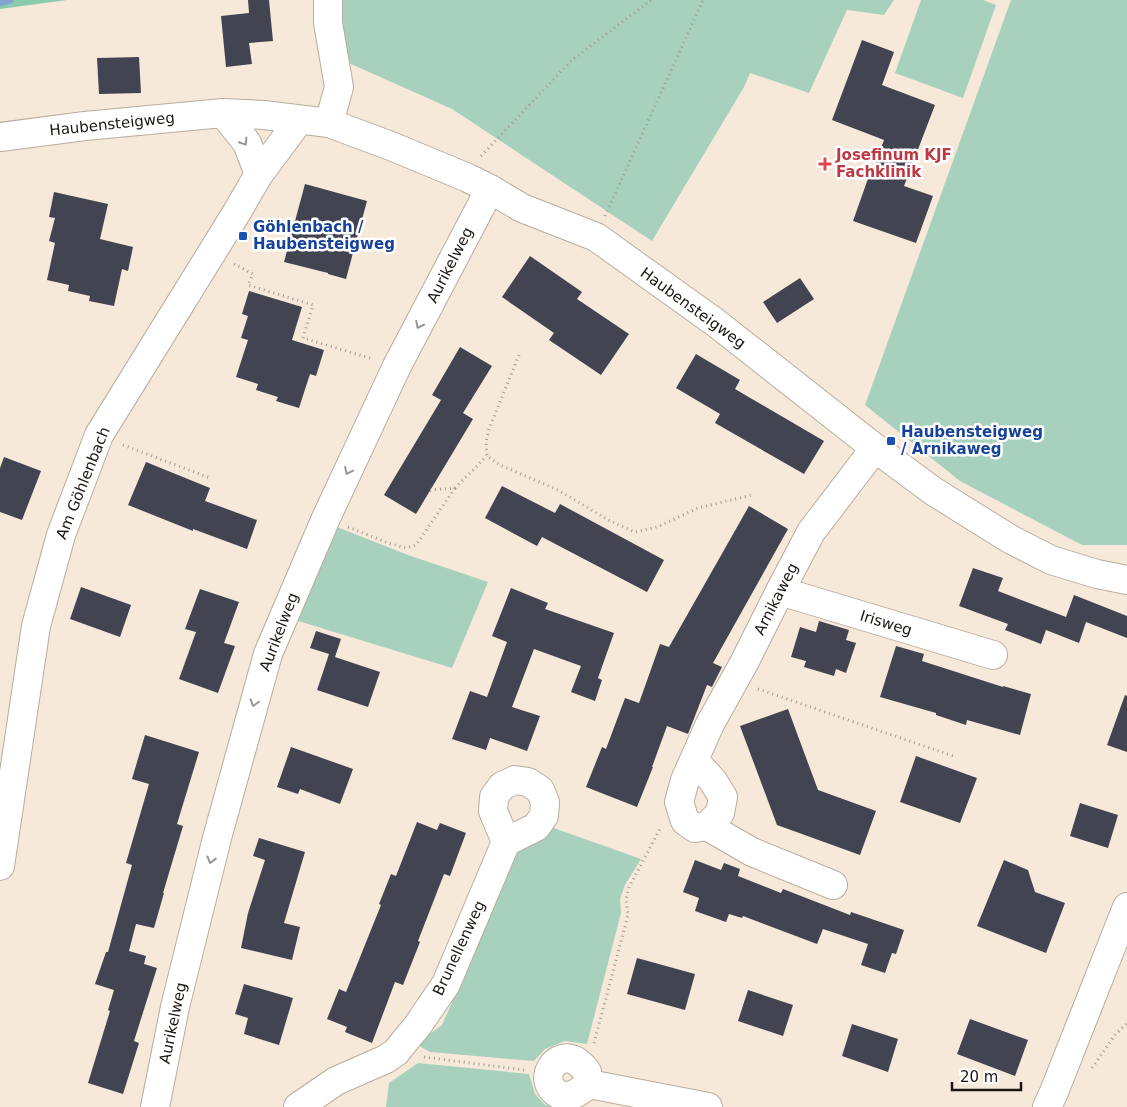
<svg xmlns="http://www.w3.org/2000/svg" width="1127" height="1107" viewBox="0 0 1127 1107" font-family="'DejaVu Sans',sans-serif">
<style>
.green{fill:#a8d1bd}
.forest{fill:#8bcbad}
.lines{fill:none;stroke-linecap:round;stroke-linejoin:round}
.stream{stroke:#81a5d3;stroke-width:7}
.building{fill:#434452}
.minor-casing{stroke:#b8ac9d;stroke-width:30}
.path{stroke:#a3998e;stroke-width:3;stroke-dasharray:1 4;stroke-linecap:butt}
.minor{stroke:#fff;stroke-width:28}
.oneway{stroke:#989694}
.health-dot{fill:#e0444e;stroke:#fff;stroke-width:2}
.transit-dot{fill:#1a4fb4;stroke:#fff;stroke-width:2}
.labels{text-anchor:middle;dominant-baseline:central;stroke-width:5;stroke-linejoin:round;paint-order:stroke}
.street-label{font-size:15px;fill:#1b1611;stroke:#fff}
.health-label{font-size:15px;font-weight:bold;fill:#be3a42;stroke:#fff;text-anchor:start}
.transit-label{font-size:15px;font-weight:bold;fill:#164399;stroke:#fff;text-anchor:start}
</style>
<rect width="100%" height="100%" fill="#f6e9da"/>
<!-- green -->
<g class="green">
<path d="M336 0H894L884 15 847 10 809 93 750 73 744 87 652 241 452 109 333 56Z"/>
<path d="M921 0H983L996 5 963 98 895 73Z"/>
<path d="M1011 0H1127V545H1082L960 481 865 405Z"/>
<path d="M332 525 408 555 488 582 452 668 295 620Z"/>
<path d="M551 827 641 859 625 885 620 899 621 913 587 1044 565 1041 545 1049 534 1061 430 1052 416 1044 442 1025 520 847Z"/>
<path d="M418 1063 529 1074 535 1094 545 1105 557 1107H386L389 1083Z"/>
</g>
<!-- forest -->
<path class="forest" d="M0 0H67L0 9Z"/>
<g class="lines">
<!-- stream -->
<path class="stream" d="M0 3 10 0"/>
</g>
<!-- building -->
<g class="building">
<path d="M248 0H269L273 41 249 43 252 64 226 67 221 16 249 13Z"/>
<path d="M862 40 894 52 882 85 935 105 904 186 933 196 916 243 853 221 870 173 871 174 884 140 832 120Z"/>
<path d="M139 57 141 93 99 94 97 58Z"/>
<path d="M305 184 367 201 346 279 328 274V273L284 262Z"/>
<path d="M54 192 108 204 100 239 133 247 128 271 122 269 114 306 89 301 90 296 68 291 69 285 47 280 55 243 49 241 55 218 49 217Z"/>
<path d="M530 256 582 292 577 299 629 334 601 375 549 340 554 333 502 297Z"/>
<path d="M800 278 814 299 777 323 763 302Z"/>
<path d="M249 291 302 307 292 340 324 350 316 376 310 374 299 408 276 401 278 397 256 390 258 384 236 377 248 340 241 338 248 316 242 314Z"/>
<path d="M460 347 492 366 463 413 473 419 416 514 384 495 441 400 432 395Z"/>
<path d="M696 354 740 380 735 389 824 441 804 474 715 423 720 414 676 388Z"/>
<path d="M4 457 41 471 22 520 0 512V468Z"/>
<path d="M146 462 210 488 205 501 257 520 247 549 193 529V531L128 505Z"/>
<path d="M502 486 555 513 560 504 664 560 647 592 542 537 537 546 485 518Z"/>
<path d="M749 506 788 529 713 663 722 667 712 687 707 685 688 734 667 726 652 767H653L637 807 586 787 602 747 606 749 625 698 639 703 660 644 669 647Z"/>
<path d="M973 568 1003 578 998 591 1066 617 1074 595 1127 616V638L1086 622 1079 643 1046 630 1041 644 1005 630 1008 624 959 606Z"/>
<path d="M81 587 131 605 120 637 70 619Z"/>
<path d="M511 588 548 603 545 609 614 633 598 678 602 680 595 701 571 692 581 666 534 649 512 707 540 716 527 751 490 738 486 750 452 739 470 691 487 697 507 642 492 636Z"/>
<path d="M200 589 239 602 224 643 235 646 218 693 179 679 196 632 185 629Z"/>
<path d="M819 621 849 630 846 640 856 643 846 673 836 669 834 676 804 667 806 661 791 657 800 627 816 632Z"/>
<path d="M316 631 341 639 335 657 380 672 368 707 317 690 329 654 310 648Z"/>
<path d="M896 646 924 654 922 661 1003 687V686L1031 694 1020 735 967 720 966 725 936 715V713L880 697Z"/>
<path d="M1125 695 1127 696V752L1107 745Z"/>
<path d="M788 709 818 790 876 811 860 855 777 825 740 726Z"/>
<path d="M145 735 199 752 177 824 183 826 163 893H164L154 928 136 924 129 951 146 956 144 964 157 968 134 1041 139 1043 123 1094 88 1083 110 1011 108 1010 114 990 95 984 106 952H108L132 865 126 863 149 784 132 779Z"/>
<path d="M291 747 353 769 340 804 300 789 298 794 277 787Z"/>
<path d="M916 756 977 778 960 823 900 802Z"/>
<path d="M1080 803 1118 815 1108 848 1070 836Z"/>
<path d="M417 822 437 830 440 823 466 833 450 876 444 874 418 941 420 942 403 985 395 982 372 1043 345 1032 347 1027 327 1019 339 989 346 992 381 905 379 904 391 874 396 876Z"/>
<path d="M259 838 305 852 284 923 300 927 292 960 241 948 248 913 265 860 253 856Z"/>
<path d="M695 860 721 870 724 863 740 869 738 876 781 893 783 889 850 915 851 912 904 930 896 954 892 953 885 973 861 965 868 944 823 929 817 944 743 916 742 918 729 914 726 922 695 911 699 898 683 892Z"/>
<path d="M1004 860 1028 870 1035 892 1065 903 1046 953 977 926Z"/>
<path d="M637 958 695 974 685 1010 627 994Z"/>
<path d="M244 984 293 998 279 1045 244 1034 248 1018 235 1014Z"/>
<path d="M748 990 793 1005 783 1036 738 1021Z"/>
<path d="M970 1019 1028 1040 1015 1076 957 1054Z"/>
<path d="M852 1024 898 1039 888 1072 842 1056Z"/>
</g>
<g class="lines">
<!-- minor casing -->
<g class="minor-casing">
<g id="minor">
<path d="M328 0V23L339 87 329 123"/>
<path d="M223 113 247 143 259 174"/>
<path d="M0 137 85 126 223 113 264 115 329 123 391 146 468 178 490 189 522 208 596 237 716 323 875 448 933 491 1010 539 1051 560 1097 574 1127 580"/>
<path d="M780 591 993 655"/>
<path d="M694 760 713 781 723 797 720 813 707 826 695 828 685 821 679 802 685 780 710 724 744 663 780 591 811 532 875 448"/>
<path d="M707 826 752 852 833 885"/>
<path d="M0 866 36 626 61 535 99 435 237 212 259 174 286 138 299 120"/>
<path d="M589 1084C588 1080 588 1076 587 1072 585 1068 580 1064 576 1061 555 1049 536 1081 558 1094 570 1100 580 1091 589 1084L708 1107"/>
<path d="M155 1107 175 1007 217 838 268 654 326 518 397 366 490 189"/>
<path d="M298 1107 336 1081 386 1059 396 1052 418 1025 446 984 506 842 536 827 544 816 545 802 540 790 528 782 515 780 502 786 494 797 493 811 506 842"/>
<path d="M1047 1107 1054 1092 1127 907"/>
</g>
</g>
<!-- path -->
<g class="path">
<path d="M481 156 571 61 651 0"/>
<path d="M605 216 703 0"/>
<path d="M234 264 253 274 248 285 313 305 303 338 373 359"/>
<path d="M519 355 489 429 486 442 487 456 500 465 558 490 610 521 635 532 657 527 698 508 752 495"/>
<path d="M123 445 210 478"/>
<path d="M430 490 455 488 487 456"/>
<path d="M348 527 388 543 406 548 416 545 455 488"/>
<path d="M758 689 953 756"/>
<path d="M594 1043 628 915 626 899 629 887 661 827"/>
<path d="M424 1057 524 1070"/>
<path d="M1092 1068 1115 1035 1127 1023"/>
</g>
<!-- minor -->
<use href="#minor" class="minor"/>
</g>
<!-- one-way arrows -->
<defs><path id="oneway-chevron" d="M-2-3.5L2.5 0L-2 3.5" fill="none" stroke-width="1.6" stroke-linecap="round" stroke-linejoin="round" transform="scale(1.25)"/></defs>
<g class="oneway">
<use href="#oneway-chevron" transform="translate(244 142) rotate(58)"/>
<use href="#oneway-chevron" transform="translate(419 325) rotate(117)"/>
<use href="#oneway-chevron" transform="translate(348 471) rotate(115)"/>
<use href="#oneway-chevron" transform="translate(254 703) rotate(106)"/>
<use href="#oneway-chevron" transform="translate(211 860) rotate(104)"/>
</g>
<!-- markers -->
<path class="health-dot" d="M822.5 156.5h5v5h5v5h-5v5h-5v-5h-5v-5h5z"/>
<g class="transit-dot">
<rect x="238" y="231" width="10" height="10" rx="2.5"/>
<rect x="886" y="436" width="10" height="10" rx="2.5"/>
</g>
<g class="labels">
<!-- street labels -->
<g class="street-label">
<text transform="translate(112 124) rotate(-6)">Haubensteigweg</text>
<text transform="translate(450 265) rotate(-63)">Aurikelweg</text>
<text transform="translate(693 308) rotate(36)">Haubensteigweg</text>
<text transform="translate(83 483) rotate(-68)">Am Göhlenbach</text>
<text transform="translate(776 599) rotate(-63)">Arnikaweg</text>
<text transform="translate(886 623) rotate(17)">Irisweg</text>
<text transform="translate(279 632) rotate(-69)">Aurikelweg</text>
<text transform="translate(459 948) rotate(-65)">Brunellenweg</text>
<text transform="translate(173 1023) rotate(-78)">Aurikelweg</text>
</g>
<!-- health labels -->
<g class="health-label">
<text x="836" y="155">Josefinum KJF<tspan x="836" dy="17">Fachklinik</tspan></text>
</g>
<!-- transit labels -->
<g class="transit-label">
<text x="253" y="227">Göhlenbach /<tspan x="253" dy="17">Haubensteigweg</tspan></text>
<text x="901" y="432">Haubensteigweg<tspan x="901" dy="17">/ Arnikaweg</tspan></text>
</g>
</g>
<!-- scale -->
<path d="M952 1082v8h69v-8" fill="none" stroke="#1b1611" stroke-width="2.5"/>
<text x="960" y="1082" font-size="15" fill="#1b1611" stroke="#ffffff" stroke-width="4" paint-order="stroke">20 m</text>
</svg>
